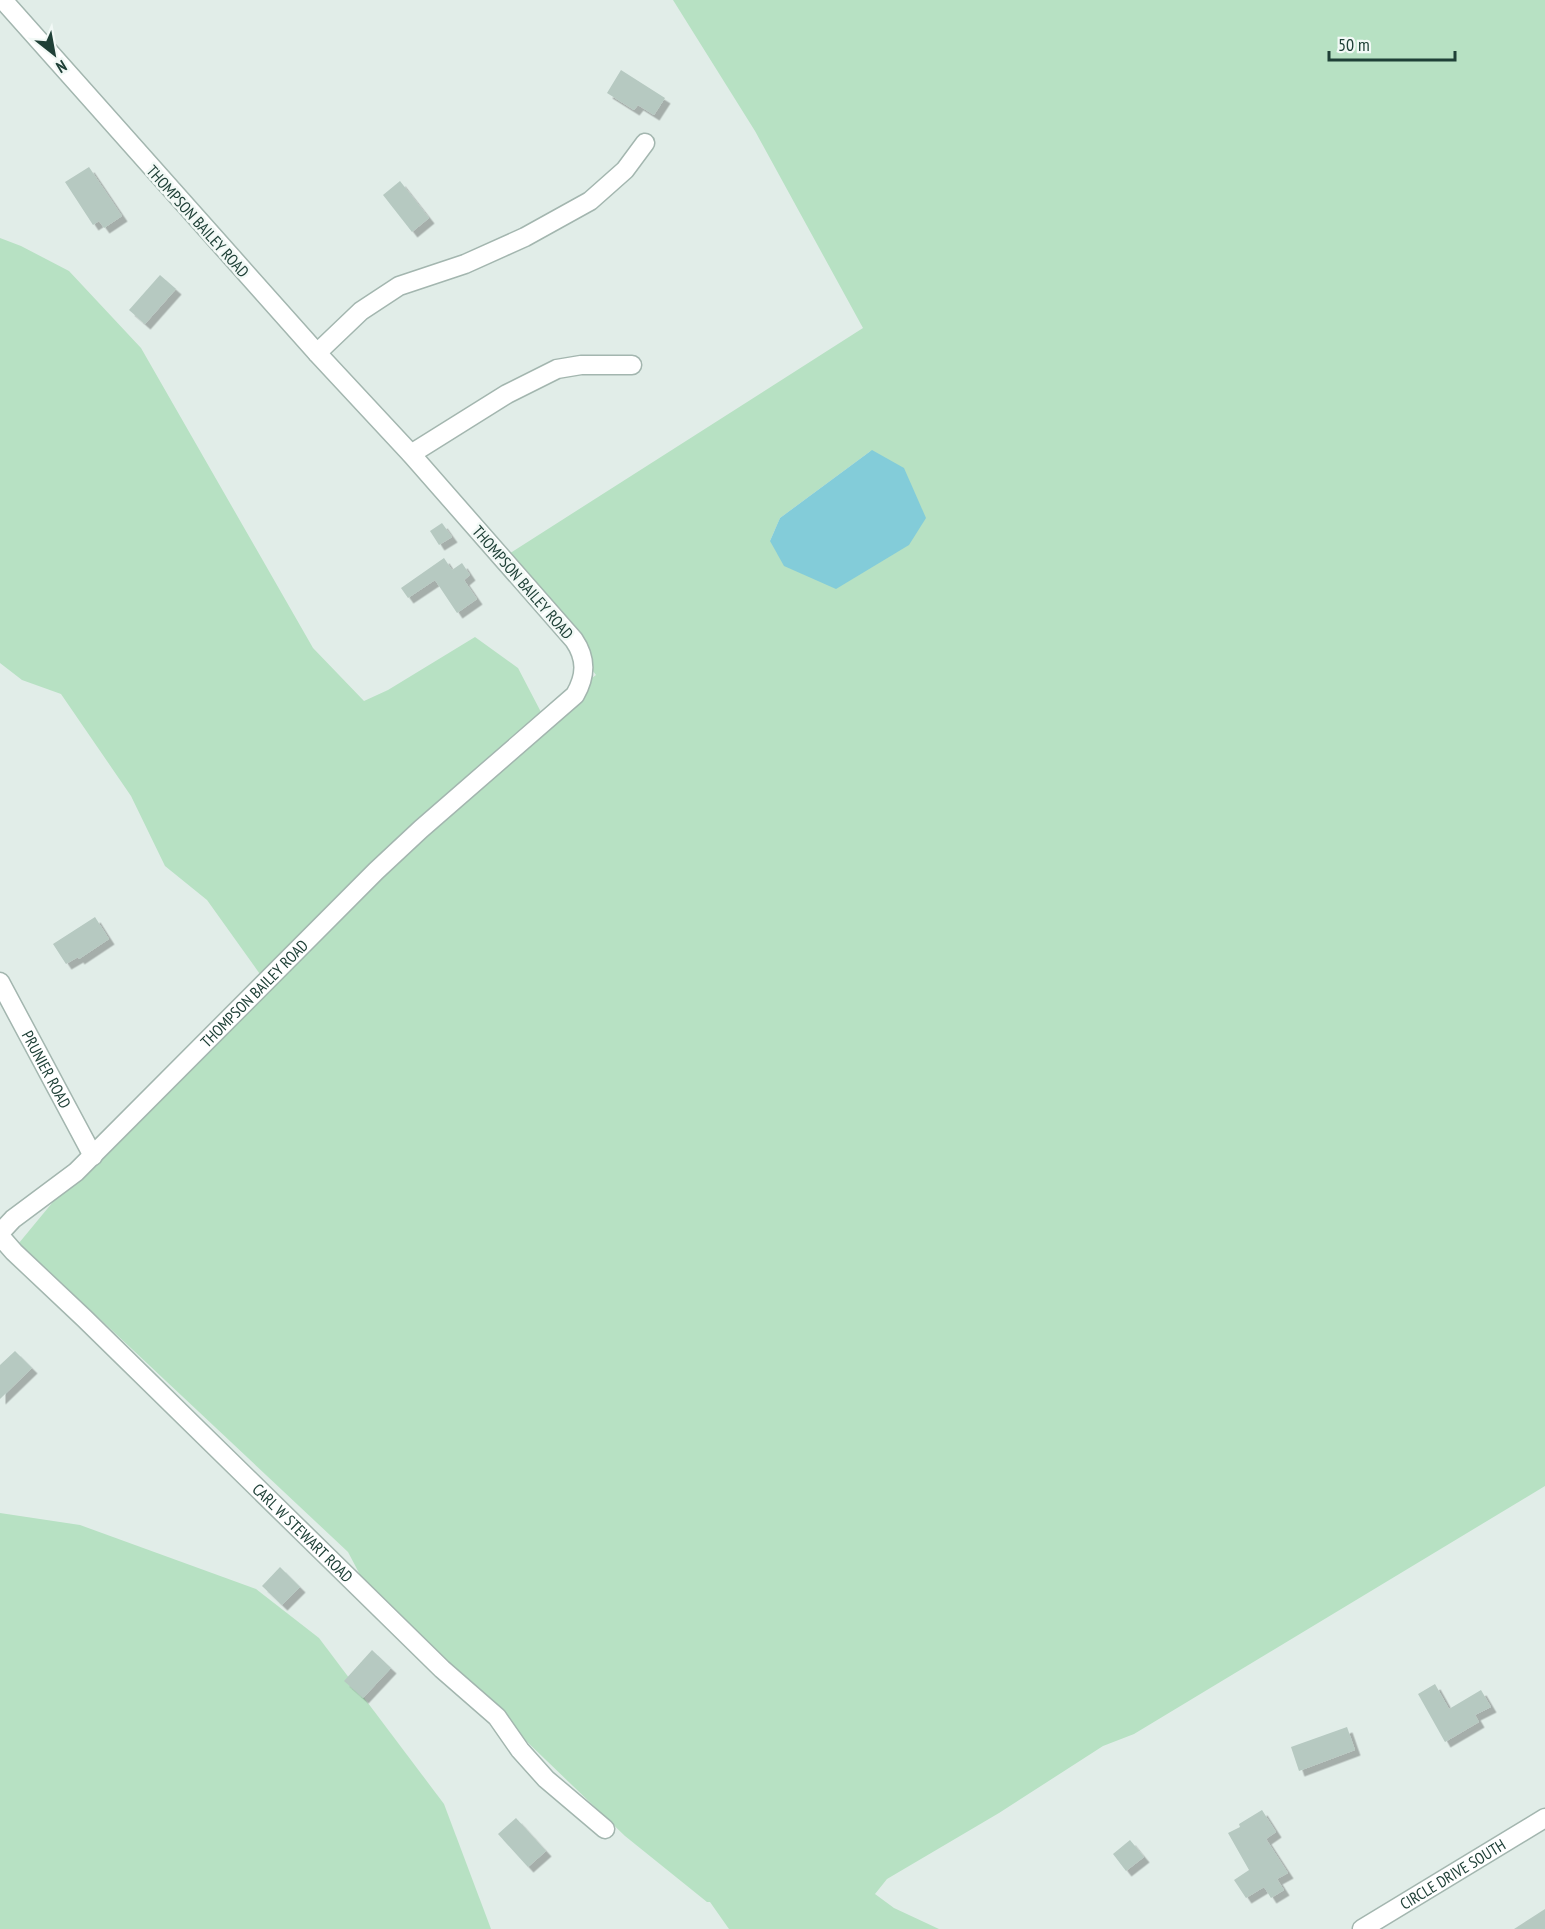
<svg xmlns="http://www.w3.org/2000/svg" width="1545" height="1929" viewBox="0 0 1545 1929" font-family="'PT Sans Narrow',sans-serif">
<style>
.green{fill:#b7e1c3;fill-rule:evenodd}
.water{fill:#83ccd9}
.building{fill:#b6c9c1;filter:url(#shadow)}
.lines{fill:none;stroke-linecap:round;stroke-linejoin:round}
.minor-casing{stroke:#a3b6af;stroke-width:21}
.minor{stroke:#fff;stroke-width:18}
.labels{text-anchor:middle;dominant-baseline:central;stroke-width:5;stroke-linejoin:round;paint-order:stroke}
.street-label{font-size:16px;fill:#1f4037;stroke:#f2f9f6}
</style>
<defs>
<filter id="shadow"><feDropShadow dx="5.5" dy="5.5" stdDeviation="0" flood-color="#0004"/></filter>
</defs>
<rect width="100%" height="100%" fill="#e1ede8"/>
<!-- green -->
<g class="green">
<path d="M673 0H1545V1486L1134 1734 1103 1746 999 1813 887 1879 875 1894 894 1908 939 1929H729L710 1902H707L625 1836 367 1588 348 1552 19 1243 137 1100 262 977 207 900 165 866 131 796 61 694 22 680 0 663V238L21 246 69 271 141 348 313 648 364 701 388 690 475 637 518 668 542 714 596 675 504 557 863 328 755 131ZM872 450 770 541 780 518Z"/>
<path d="M0 1513 80 1525 256 1589 319 1638 444 1804 491 1929H0Z"/>
</g>
<!-- water -->
<path class="water" d="M872 450 904 468 926 518 909 545 836 589 784 566 770 541 780 518Z"/>
<!-- building -->
<g class="building">
<path d="M621 70 665 98 654 115 638 105 634 110 607 93Z"/>
<path d="M89 167 122 216 104 228 99 221 93 225 65 182Z"/>
<path d="M400 181 429 218 412 232 383 195Z"/>
<path d="M160 275 176 289 145 324 129 310Z"/>
<path d="M442 523 452 537 439 545 430 531Z"/>
<path d="M444 558 452 570 462 563 470 575 464 580 477 599 457 613 435 580 408 598 401 588Z"/>
<path d="M95 917 109 939 79 959 78 957 66 964 53 944Z"/>
<path d="M15 1351 32 1368 0 1399V1365Z"/>
<path d="M280 1567 300 1587 282 1605 262 1586Z"/>
<path d="M372 1650 391 1668 363 1698 344 1681Z"/>
<path d="M1435 1684 1449 1709 1481 1690 1491 1707 1475 1715 1479 1722 1445 1742 1418 1694Z"/>
<path d="M1347 1727 1355 1750 1299 1771 1291 1747Z"/>
<path d="M1262 1810 1276 1832 1266 1839 1288 1873 1277 1879 1284 1890 1271 1898 1264 1887 1246 1898 1234 1880 1249 1870 1228 1833 1240 1827 1239 1824Z"/>
<path d="M516 1818 546 1851 528 1867 498 1834Z"/>
<path d="M1130 1840 1144 1857 1126 1871 1113 1854Z"/>
<path d="M1545 1909V1929H1514Z"/>
</g>
<g class="lines">
<!-- minor casing -->
<g class="minor-casing">
<g id="minor">
<path d="M317 353 361 311 399 286 465 264 525 237 590 201 625 170 645 143"/>
<path d="M411 454 507 394 557 369 581 365H632"/>
<path id="s1" d="M0 982 93 1156"/>
<path id="s2" d="M0 1233 13 1219 76 1172 376 871 421 829 575 695C586 676 587 659 574 640L411 454 317 353 3 0"/>
<path id="s3" d="M0 1236 14 1252 84 1318 442 1669 497 1717 520 1750 546 1779 605 1829"/>
<path id="s4" d="M1362 1929 1545 1818"/>
</g>
</g>
<!-- minor -->
<use href="#minor" class="minor"/>
</g>
<g class="labels">
<!-- street labels -->
<g class="street-label">
<text transform="translate(198 221) rotate(48)">THOMPSON BAILEY ROAD</text>
<text transform="translate(523 582) rotate(49)">THOMPSON BAILEY ROAD</text>
<text stroke="none"><textPath href="#s2" startOffset="350">THOMPSON BAILEY ROAD</textPath></text>
<text stroke="none"><textPath href="#s1" startOffset="99">PRUNIER ROAD</textPath></text>
<text stroke="none"><textPath href="#s3" startOffset="424">CARL W STEWART ROAD</textPath></text>
<text stroke="none"><textPath href="#s4" startOffset="106">CIRCLE DRIVE SOUTH</textPath></text>
</g>
</g>
<!-- north arrow -->
<g transform="translate(54 54) rotate(149)" stroke="#f2f9f6" stroke-width="4.5" paint-order="stroke">
<path d="M0-4.5L10 22L0 15L-10 22Z" fill="#1f4037"/>
<text y="-9" font-size="16" font-weight="bold" text-anchor="middle" fill="#1f4037">N</text>
</g>
<!-- scale -->
<path d="M1329 51v9h126v-9" fill="none" stroke="#1f4037" stroke-width="3"/>
<text x="1338" y="51" font-size="18" fill="#1f4037" stroke="#f2f9f6" stroke-width="4.5" paint-order="stroke">50 m</text>
</svg>
